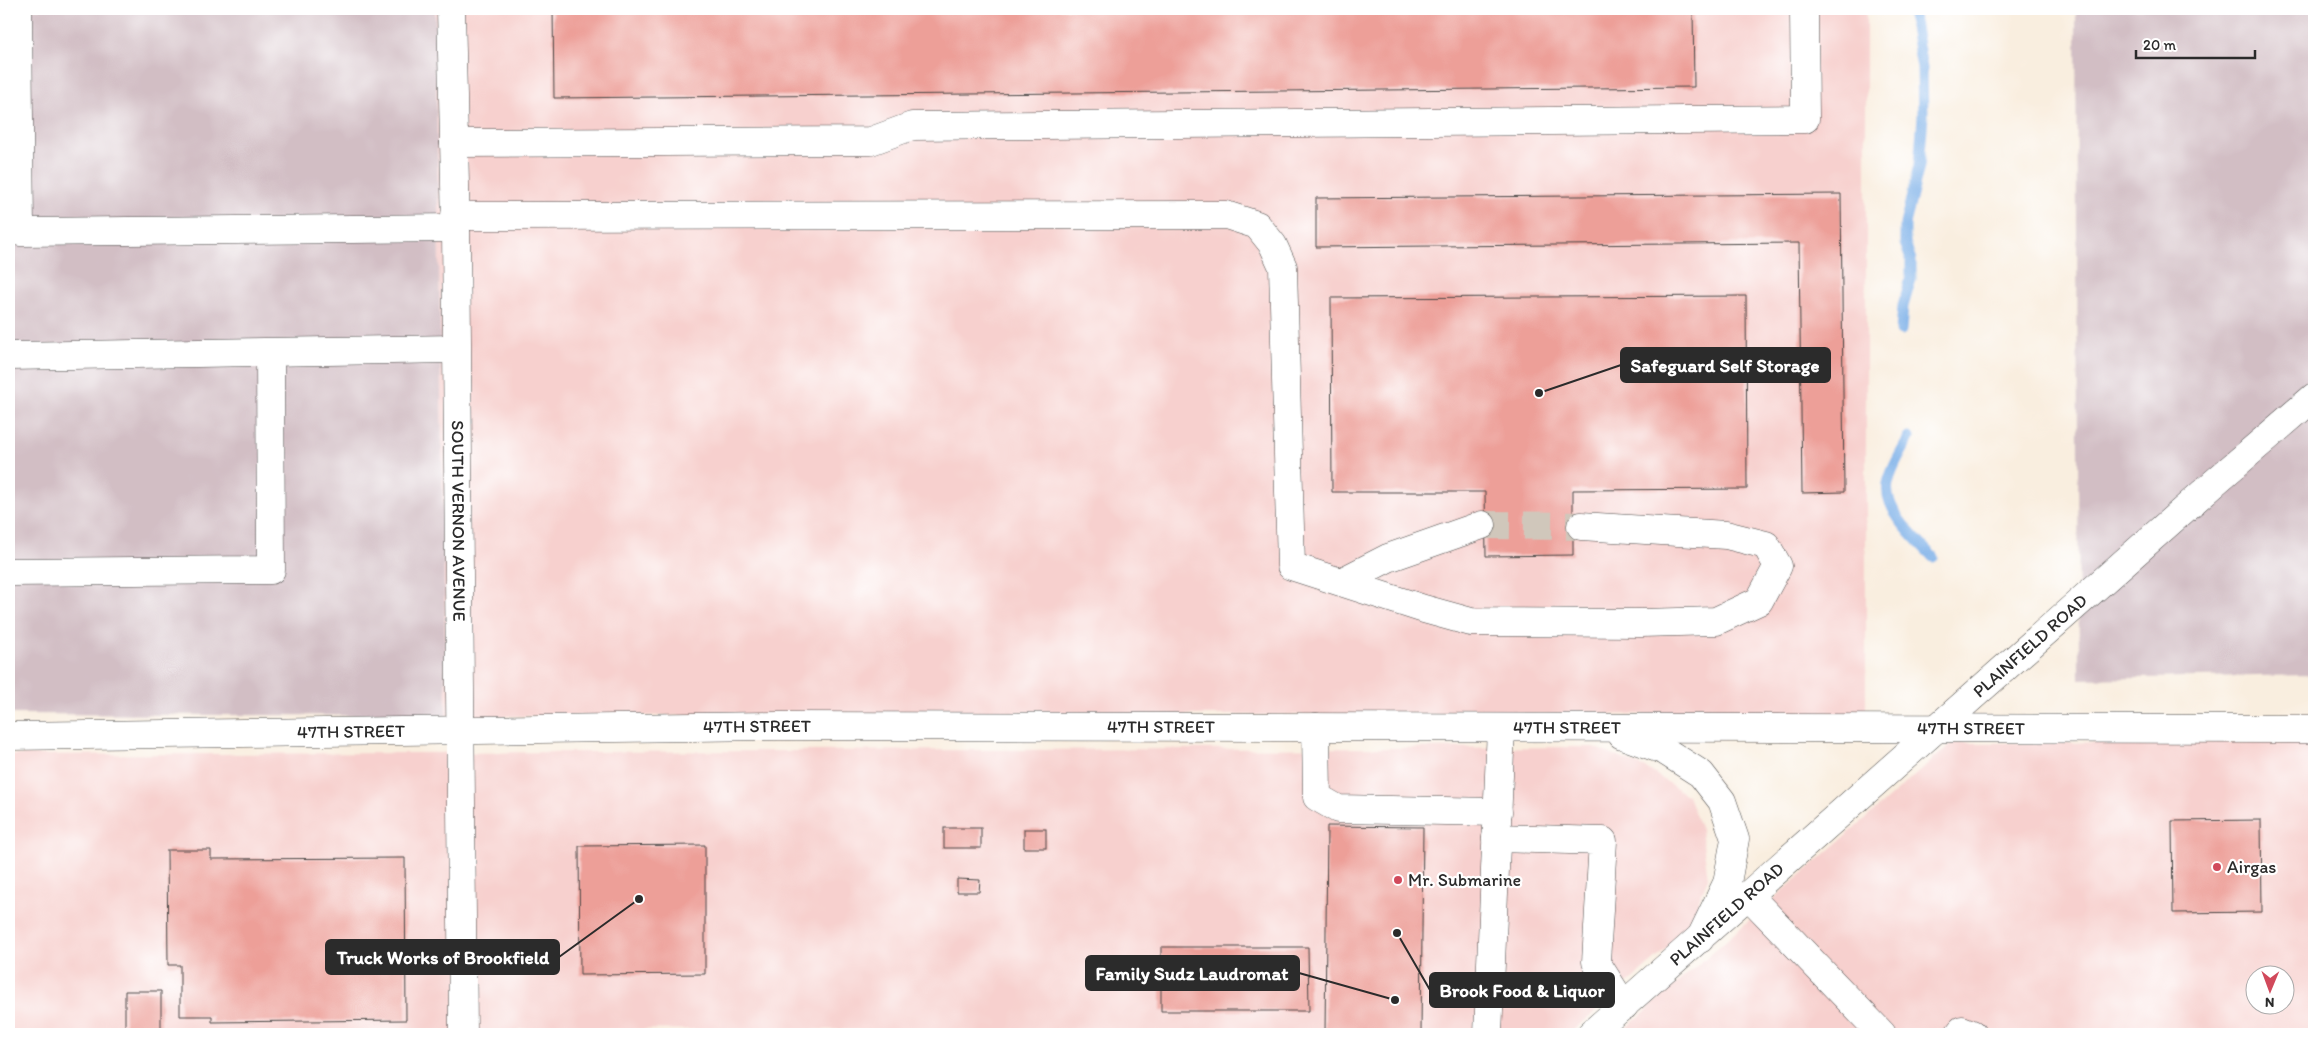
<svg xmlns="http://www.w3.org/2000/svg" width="2323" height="1043" viewBox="0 0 2323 1043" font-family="Itim,sans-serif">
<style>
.built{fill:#f7d0ce;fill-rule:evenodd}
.industrial{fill:#d2bec4}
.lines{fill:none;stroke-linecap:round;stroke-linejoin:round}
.stream{stroke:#79aee7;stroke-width:11}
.building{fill:#ed9f98}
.minor-tunnel{stroke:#d0c7bb;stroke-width:28;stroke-dasharray:28 14;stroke-linecap:butt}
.minor-casing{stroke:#4a4846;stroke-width:29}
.major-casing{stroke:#4a4846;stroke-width:29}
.minor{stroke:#fff;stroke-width:28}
.major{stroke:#fff;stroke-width:28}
.poi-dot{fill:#d1495b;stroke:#fff;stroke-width:2}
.labels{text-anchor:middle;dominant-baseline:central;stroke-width:4.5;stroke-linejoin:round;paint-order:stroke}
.street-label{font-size:18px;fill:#2b2b2b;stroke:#fff}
.poi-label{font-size:18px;fill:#2b2b2b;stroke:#fff;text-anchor:start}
.leader{fill:none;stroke:#2b2b2b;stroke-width:2}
.callout-dot{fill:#2b2b2b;stroke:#fff;stroke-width:2}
.callout{fill:#2b2b2b;stroke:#2b2b2b;stroke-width:2}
.callout-label{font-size:19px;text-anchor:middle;font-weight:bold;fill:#fff}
</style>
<rect width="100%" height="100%" fill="#fff"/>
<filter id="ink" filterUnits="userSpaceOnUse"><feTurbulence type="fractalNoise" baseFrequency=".02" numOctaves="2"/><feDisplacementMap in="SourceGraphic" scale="10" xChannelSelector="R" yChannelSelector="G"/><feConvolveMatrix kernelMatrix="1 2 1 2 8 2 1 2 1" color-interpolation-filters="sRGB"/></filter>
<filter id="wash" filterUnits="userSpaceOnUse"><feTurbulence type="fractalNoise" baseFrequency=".0096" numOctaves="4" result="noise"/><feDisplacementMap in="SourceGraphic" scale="20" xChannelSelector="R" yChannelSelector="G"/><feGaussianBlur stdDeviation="1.12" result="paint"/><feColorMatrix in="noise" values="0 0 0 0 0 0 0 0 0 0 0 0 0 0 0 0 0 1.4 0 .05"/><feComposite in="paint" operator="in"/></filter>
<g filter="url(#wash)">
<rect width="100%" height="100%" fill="#f9eedf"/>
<!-- built -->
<g class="built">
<path d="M435 9H1866V714L446 716Z"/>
<path d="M2314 742V1034H1619L1952 743ZM2256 976H2286V1006H2256Z"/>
<path d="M1593 747 1646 768 1688 796 1701 830 1708 878 1685 933 1570 1034H930L929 1030 519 1029V1034H9V755Z"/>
</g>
<!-- industrial -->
<g class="industrial">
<path d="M9 9H435L446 716 9 714Z"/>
<path d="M2076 9H2314V675L2079 679Z"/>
</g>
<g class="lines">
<!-- stream -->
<g class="stream">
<path d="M1901 330 1903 306 1911 279V260L1905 243V224L1919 166 1923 116 1922 68 1912 9"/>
<path d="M1909 438C1902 452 1891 468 1888 484 1883 510 1917 540 1933 557"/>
</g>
</g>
<g id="blocks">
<!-- building -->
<g class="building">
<path d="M553 9H1693L1694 87 554 98Z"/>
<path d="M1841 194 1844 492 1802 493 1799 243 1316 247V198Z"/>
<path d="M1746 296 1747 489 1573 490V555L1486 556 1485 492H1332L1331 298Z"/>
<path d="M2261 820 2262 912 2173 913 2172 821Z"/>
<path d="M1327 826 1423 827 1421 1034H1325Z"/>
<rect x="944" y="828" width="37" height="20"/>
<rect x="1024" y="829" width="22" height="19"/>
<path d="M705 845V974L580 975 579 846Z"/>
<path d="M167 850H211V859L405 858 406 1020 212 1022V1016H180V965H168Z"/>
<path d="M957 879 980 880 979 892H957Z"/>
<path d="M1161 947H1308L1309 1011H1161Z"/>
<path d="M125 991H161V1030L125 1029Z"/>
</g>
</g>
</g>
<g filter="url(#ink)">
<use href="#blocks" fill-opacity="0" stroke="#4a4846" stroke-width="1"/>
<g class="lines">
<!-- minor-tunnel -->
<path class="minor-tunnel" d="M1482 525 1581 526"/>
<!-- minor casing -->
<g class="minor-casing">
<g id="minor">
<path d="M18 9 20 232 456 228"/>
<path id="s1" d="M451 9 456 228 463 1034"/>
<path d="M454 143 871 141 912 126 1805 119 1804 9"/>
<path d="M455 216 1226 215 1257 225 1273 245 1283 267 1291 566 1424 609 1471 622 1641 623 1716 621 1759 601 1778 566 1766 545 1726 535 1581 526"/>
<path d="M9 356 456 349"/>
<path d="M9 572 271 570 270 353"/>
<path d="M1343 581 1388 558 1482 525"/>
<path d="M1316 727 1317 797 1338 809 1498 812"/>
<path d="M1496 838 1603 841 1596 962 1624 1006"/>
<path d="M1749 896 1882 1034"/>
<path d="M1488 1034 1501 728"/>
<path id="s2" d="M1591 1034 2214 483 2314 397"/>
<path d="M1959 1034 1962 1030 1972 1034"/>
</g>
</g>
<!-- major casing -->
<g class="major-casing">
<g id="major">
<path d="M1622 735 1665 751 1701 774 1722 801 1735 839 1727 883 1700 939"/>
<path id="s3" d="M9 736 778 726 2314 729"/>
</g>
</g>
<!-- minor -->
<use href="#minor" class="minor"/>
<!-- major -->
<use href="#major" class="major"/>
</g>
</g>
<!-- markers -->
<g class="poi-dot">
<circle cx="2217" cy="867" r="5"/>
<circle cx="1398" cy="880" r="5"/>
</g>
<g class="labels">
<!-- street labels -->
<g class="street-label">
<text stroke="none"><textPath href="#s1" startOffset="512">SOUTH VERNON AVENUE</textPath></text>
<text stroke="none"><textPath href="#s2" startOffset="586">PLAINFIELD ROAD</textPath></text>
<text stroke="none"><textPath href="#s3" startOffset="748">47TH STREET</textPath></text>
<text stroke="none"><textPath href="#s3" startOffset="1152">47TH STREET</textPath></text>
<text stroke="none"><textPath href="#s3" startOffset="1558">47TH STREET</textPath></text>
<text stroke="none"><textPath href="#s3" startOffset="1962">47TH STREET</textPath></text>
<text stroke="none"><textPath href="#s3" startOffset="342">47TH STREET</textPath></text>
<text stroke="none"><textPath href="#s2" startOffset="181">PLAINFIELD ROAD</textPath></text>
</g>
<!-- poi labels -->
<g class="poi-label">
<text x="2227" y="867">Airgas</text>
<text x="1408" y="880">Mr. Submarine</text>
</g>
</g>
<!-- callouts -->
<path class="leader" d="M1539 393L1621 365M639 899L559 957M1395 1000L1299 973M1397 933L1430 990"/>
<g class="callout-dot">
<circle cx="1539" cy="393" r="5"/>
<circle cx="639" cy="899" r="5"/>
<circle cx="1395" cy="1000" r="5"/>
<circle cx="1397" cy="933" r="5"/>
</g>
<g class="callout">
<rect x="1621" y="348" width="209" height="34" rx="5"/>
<rect x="326" y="940" width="233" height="34" rx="5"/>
<rect x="1086" y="956" width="213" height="34" rx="5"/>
<rect x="1430" y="973" width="184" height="34" rx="5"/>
</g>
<g class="callout-label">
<text x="1725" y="372">Safeguard Self Storage</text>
<text x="443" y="964">Truck Works of Brookfield</text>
<text x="1192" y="980">Family Sudz Laudromat</text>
<text x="1522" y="997">Brook Food &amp; Liquor</text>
</g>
<!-- margin -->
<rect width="2323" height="1043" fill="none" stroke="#fff" stroke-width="30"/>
<!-- north arrow -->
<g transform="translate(2270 990) rotate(181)"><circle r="24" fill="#ffffff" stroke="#aaaaaa"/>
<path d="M0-4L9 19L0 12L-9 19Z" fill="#d1495b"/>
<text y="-8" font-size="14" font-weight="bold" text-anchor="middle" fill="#2b2b2b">N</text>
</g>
<!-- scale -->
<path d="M2136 50v8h119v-8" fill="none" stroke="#2b2b2b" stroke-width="2.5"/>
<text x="2143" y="50" font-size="15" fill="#2b2b2b" stroke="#ffffff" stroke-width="4" paint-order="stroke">20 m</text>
</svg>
